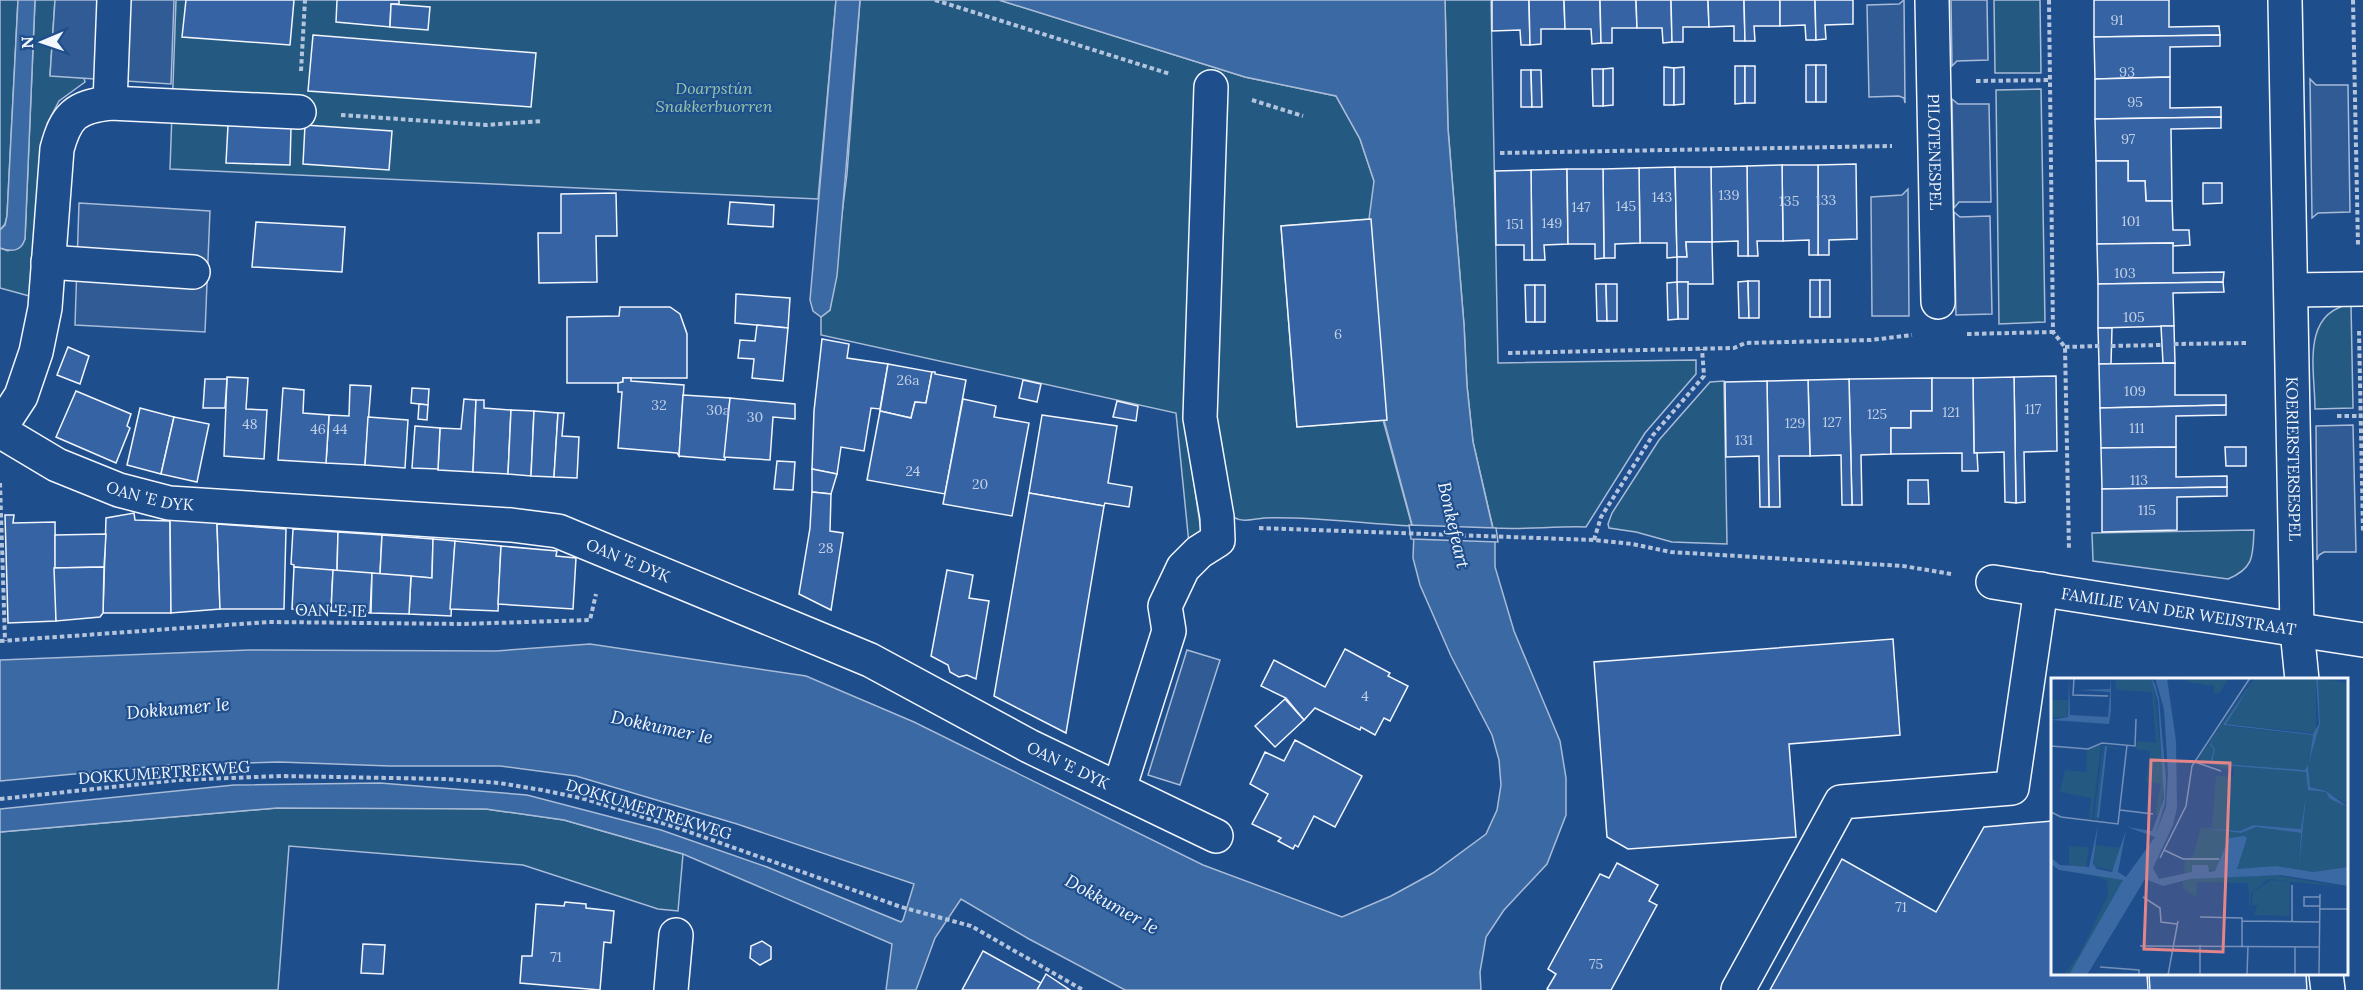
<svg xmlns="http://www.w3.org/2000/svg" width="2363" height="990" viewBox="0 0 2363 990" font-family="Lora,serif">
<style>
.green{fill:#245a82;stroke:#a8bbd7;stroke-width:1.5}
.parking{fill:#305b95;stroke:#a8bbd7;stroke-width:1.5}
.water{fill:#3b69a3;stroke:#a8bbd7;stroke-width:1.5}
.pier{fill:#1f4e8c;stroke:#a8bbd7;stroke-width:1.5}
.building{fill:#3563a3;stroke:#f2f6ff;stroke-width:1.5}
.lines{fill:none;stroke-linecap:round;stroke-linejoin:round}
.minor-casing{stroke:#f2f6ff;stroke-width:36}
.path{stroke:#b3c4dc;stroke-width:4;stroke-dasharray:4.5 3;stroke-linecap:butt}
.minor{stroke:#1f4e8c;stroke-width:33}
.labels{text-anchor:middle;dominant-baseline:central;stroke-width:4.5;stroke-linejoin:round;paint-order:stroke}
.number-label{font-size:14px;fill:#c3d1e8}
.park-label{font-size:16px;font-style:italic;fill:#97c8a6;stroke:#1f4e8c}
.street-label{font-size:16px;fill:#f2f6ff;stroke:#1f4e8c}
.water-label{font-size:18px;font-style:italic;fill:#f2f6ff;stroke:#1f4e8c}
.inset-road{fill:none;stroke:#7391ba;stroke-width:1.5}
.view{fill:#e38589;fill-opacity:0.15;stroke:#e38589;stroke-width:3}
.inset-edge{fill:none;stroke:#f2f6ff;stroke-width:3}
</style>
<rect width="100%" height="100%" fill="#1f4e8c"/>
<!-- green -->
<g class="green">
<path d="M0 0H18L7 216 5 224 0 230Z"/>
<path d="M35 0H55L50 75 84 78 85 82 59 101 47 124 33 297 0 288V248L8 251 25 239Z"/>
<path d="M176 0H836L818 199 170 169Z"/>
<path d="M860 0H999L1245 77 1336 96 1360 139 1374 181 1383 420 1412 526C1363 524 1313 516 1264 518 1253 519 1243 523 1233 517L1184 415 1201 531 1189 544 1176 413 821 335V317L830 310 847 174Z"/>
<path d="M1445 0H1491L1498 363 1696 360V374L1645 433 1586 527C1554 526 1524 530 1493 528L1473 442 1467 386 1464 325 1448 128Z"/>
<path d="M1994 0H2040L2041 73H1995Z"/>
<path d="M2041 89 2045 322 1999 324 1996 90Z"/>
<path d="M2351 304 2353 408 2315 409C2315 371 2300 313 2351 304Z"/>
<path d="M1724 381 1727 544 1672 542 1636 532 1609 528 1608 524 1612 513 1659 440 1710 382Z"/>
<path d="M2254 530C2253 556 2254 568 2228 579L2093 561 2092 533Z"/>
<path d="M383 807 486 809 564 820 683 854 678 911 658 909 523 865 289 846 278 990H0V832L277 808Z"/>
</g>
<!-- parking -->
<g class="parking">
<path d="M55 0H174L171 84 50 76Z"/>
<path d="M1904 0 1905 103 1904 98 1899 96 1869 97 1867 5 1899 4Z"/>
<path d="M1951 0H1987L1988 60 1957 61 1952 66Z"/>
<path d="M2310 79 2316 85H2348L2350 212 2318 213 2312 218Z"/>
<path d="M1952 99 1958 104H1989L1991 202H1959L1954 208Z"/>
<path d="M1908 189 1909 316H1872L1871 197 1902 195Z"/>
<path d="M79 203 210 211 205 332 75 325Z"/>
<path d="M1954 212 1960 217 1990 216 1992 314 1956 315Z"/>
<path d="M2353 425 2356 552H2324L2319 555 2317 560 2316 426Z"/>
<path d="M1187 650 1220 660 1180 785 1148 775Z"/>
</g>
<!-- water -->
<g class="water">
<path d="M18 0H35L25 239C21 252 11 252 0 248V230L5 225 7 216Z"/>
<path d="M836 0H860L837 276 830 310 821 317 813 311 810 300Z"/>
<path d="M999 0H1445L1448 129 1464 325 1467 386 1473 442 1495 538V567L1514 631 1560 741 1566 778V815L1547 864 1504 910 1486 937 1480 972 1481 990H1125L1029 939 961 899 935 938 916 990H886L892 944 683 854 564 820 486 809 277 808 0 832V809L234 785 380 783 527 795 661 830 767 867 901 922 903 920 914 884 737 824 576 776 500 766H390L279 762 169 765 0 781V660L249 650 496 651 590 644 806 676 914 722 1203 865 1342 917 1391 896 1433 873 1486 834 1497 810 1501 785 1499 760 1492 735 1451 656 1420 585 1413 558 1414 532 1384 420 1297 427 1281 226 1369 219 1374 181 1360 139 1336 96 1245 77Z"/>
</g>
<!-- pier -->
<path class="pier" d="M1409 525 1496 528 1498 542 1411 539Z"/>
<!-- building -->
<g class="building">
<path d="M186 0H294L290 45 182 37Z"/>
<path d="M337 0H399V4H391L390 27 336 22Z"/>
<path d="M1492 0H1529L1530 45H1521L1520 30 1492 31Z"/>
<path d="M1529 0H1564L1565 29H1541V44L1530 45Z"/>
<path d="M1564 0H1600L1601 43 1592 44 1591 29H1565Z"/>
<path d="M1600 0H1636L1637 28H1612V43H1601Z"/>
<path d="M1636 0H1671L1672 42 1663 43 1662 28H1637Z"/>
<path d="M1671 0H1708L1709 27H1683V42H1672Z"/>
<path d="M1708 0H1744L1745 41H1734V26L1709 27Z"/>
<path d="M1744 0H1780V26H1754L1755 41H1745Z"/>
<path d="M1780 0H1815L1816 40H1806L1805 25 1780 26Z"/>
<path d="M1815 0H1853V24L1825 25 1826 39 1816 40Z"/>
<path d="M2094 0H2169V27L2219 26 2220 35 2094 37Z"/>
<path d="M391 4 430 7 428 30 390 27Z"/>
<path d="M313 35 536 53 531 107 308 91Z"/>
<path d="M2220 35V46L2170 47V77L2095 79 2094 37Z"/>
<rect x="1806" y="65" width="10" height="37"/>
<rect x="1816" y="65" width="10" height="37"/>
<path d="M1735 66H1745V103L1735 104Z"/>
<rect x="1745" y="66" width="10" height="37"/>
<path d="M1664 67 1674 68V105H1664Z"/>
<path d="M1684 67V104L1674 105V68Z"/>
<path d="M1613 68V105L1603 106V69Z"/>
<path d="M1592 69H1603V106H1593Z"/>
<path d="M1521 70H1531L1532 107H1521Z"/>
<path d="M1531 70H1541L1542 107H1532Z"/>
<path d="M2170 77V108L2221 107V117L2095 119V79Z"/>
<path d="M2221 117V128L2171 129 2172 201H2146L2145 181H2128V161H2096L2095 119Z"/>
<path d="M228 125 291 128 290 165 226 163Z"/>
<path d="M305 125 392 131 389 170 303 164Z"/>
<path d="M2096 161H2128V181H2145L2146 201H2172L2173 230H2189L2190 245 2172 246 2173 243 2097 244Z"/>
<path d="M1856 164 1857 239 1829 240V255H1818V165Z"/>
<path d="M1782 165H1818V255H1809V240L1783 241Z"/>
<path d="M1782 165 1783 241H1757L1758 256H1748L1747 166Z"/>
<path d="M1747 166 1748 256H1738V241L1712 242 1711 167Z"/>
<path d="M1675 167 1677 257 1667 258V243H1640L1639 168Z"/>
<path d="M1675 167H1711L1712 242H1686L1687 257H1677Z"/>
<path d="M1639 168 1640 243 1615 244V258H1604L1603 169Z"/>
<path d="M1567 169 1568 244 1544 245 1545 260H1532L1531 170Z"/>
<path d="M1567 169H1603L1604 258 1595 259V244H1568Z"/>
<path d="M1531 170 1532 260H1524V245H1496L1495 171Z"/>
<path d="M2203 183H2222V203L2203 204Z"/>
<path d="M616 193 617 236H596L597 282 539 283 538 233H561V194Z"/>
<path d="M730 202 774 205 773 227 728 224Z"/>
<path d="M1371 219 1387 420 1297 427 1281 226Z"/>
<path d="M256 222 345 227 342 272 252 267Z"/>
<path d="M1686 242H1712L1713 284H1687L1688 282H1677V257H1687Z"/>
<path d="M2173 243V273L2224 272 2223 282 2098 284 2097 244Z"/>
<rect x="1810" y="280" width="10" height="37"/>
<rect x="1820" y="280" width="10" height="37"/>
<path d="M1748 281 1749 318H1739L1738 282Z"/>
<path d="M1748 281H1759V318H1749Z"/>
<path d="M1677 282H1688V319H1678Z"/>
<path d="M1677 282 1678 319 1668 320 1667 283Z"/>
<path d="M2223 282 2224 292 2173 293 2174 326 2098 328V284Z"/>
<path d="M1596 284H1606L1607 321H1597Z"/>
<path d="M1606 284H1617V321H1607Z"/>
<path d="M1525 285H1535V322H1526Z"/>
<rect x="1535" y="285" width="10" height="37"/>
<path d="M736 294 790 298 788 328 735 323Z"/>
<path d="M620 307H670L680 314 687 334V378H623V382L618 383H567V317L619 316Z"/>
<path d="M757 325 788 328 783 381 752 378 754 359 738 358 740 340 755 341Z"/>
<path d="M2161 326H2174L2175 363H2163Z"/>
<path d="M2098 328H2112L2111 364H2099Z"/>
<path d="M822 339 849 344 847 358 888 364 880 409 871 408 864 451 841 447 837 474 812 469 814 411Z"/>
<path d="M68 347 89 356 80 384 57 375Z"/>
<path d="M2175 363V395H2226V405L2100 408 2099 364Z"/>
<path d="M888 364 932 372 926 403 915 402 911 418 880 411Z"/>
<path d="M932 372H935V374L966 380 945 494 867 480 880 411 911 418 915 402 926 403Z"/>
<path d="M2056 376 2057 451 2024 452 2025 502 2016 503 2014 377Z"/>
<path d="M227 377 248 378 246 409 267 410 264 459 224 456Z"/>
<path d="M2014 377 2016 503 2005 502 2004 452 1974 453 1973 378Z"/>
<path d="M623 378H631V381L684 385 679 456 677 453 618 448 622 392H618V383L623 382Z"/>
<path d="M1932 378V411H1911V428H1891V454L1861 455 1862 505H1852L1849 379Z"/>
<path d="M1932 378H1973L1974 453H1977L1978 471H1962V453L1891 454V428H1911V411H1932Z"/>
<path d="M205 379H227L225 408H203Z"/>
<path d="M1849 379 1852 505H1842L1841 455 1810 456 1808 380Z"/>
<path d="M1023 380 1041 384 1037 402 1019 398Z"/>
<path d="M1808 380 1810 456H1779L1780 507H1769L1767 381Z"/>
<path d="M1767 381 1769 507H1760L1759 456 1726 457 1725 382Z"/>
<path d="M350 385 371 386 365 465 326 463 329 415 349 416Z"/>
<path d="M283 388 304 390 303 413 329 415 326 463 278 460Z"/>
<path d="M412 388 429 389 428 405 411 403Z"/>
<path d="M76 391 131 414 127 426 130 428 116 463 56 437Z"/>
<path d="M683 395 730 398 725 460 679 456Z"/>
<path d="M730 398 795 404V419L773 417 770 460 724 457Z"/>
<path d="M464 399 476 400 473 472 438 470 440 428 461 429Z"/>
<path d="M963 399 996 406 994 417 1029 423 1012 516 943 504Z"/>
<path d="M476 400H484V408L511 410 508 474 473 472Z"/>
<path d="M1117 401 1138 406 1136 421 1113 417Z"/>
<path d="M419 404 428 405 427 420 418 419Z"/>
<path d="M2226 405V415L2176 416V447L2101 448 2100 408Z"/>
<path d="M140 408 174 417 161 474 127 465Z"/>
<path d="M511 410 534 411 531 476 508 474Z"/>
<path d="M534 411 558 413 554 477 531 476Z"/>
<path d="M558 413H564L562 436 579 437 577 478 554 477Z"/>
<path d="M1042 415 1117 426 1108 483 1132 487 1129 507 1105 503 1104 506 1029 493Z"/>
<path d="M174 417 209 424 197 482 161 474Z"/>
<path d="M368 417 408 420 405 468 365 465Z"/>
<path d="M415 426 440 428 438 469 412 468Z"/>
<path d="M2176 447V477L2227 476V487L2102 489 2101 448Z"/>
<path d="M2225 447H2246V466H2226Z"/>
<path d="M777 461 795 462 793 490 774 489Z"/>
<path d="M812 469 837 474 831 494 812 492Z"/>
<path d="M1908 480H1928L1929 504H1908Z"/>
<path d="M2227 487V496L2177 497V530L2102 532V489Z"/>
<path d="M812 492 831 494 830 531 843 533 831 610 799 594 810 528Z"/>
<path d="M1029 493 1104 506 1066 733 994 696Z"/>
<path d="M134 513 135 520 170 521 171 613H103L106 518Z"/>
<path d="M5 515H14L13 523 55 522 56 621 8 623Z"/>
<path d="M170 515 217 523 220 609 171 613Z"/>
<path d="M217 524 286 529 284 609H220Z"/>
<path d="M293 529 338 532 337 571 294 567V565L291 564Z"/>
<path d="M338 532 382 535 380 574 337 571Z"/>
<path d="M106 534 104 567 55 568V535Z"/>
<path d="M382 535 433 539 432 578 380 574Z"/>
<path d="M433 539 455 541 451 616 409 614 411 576 432 578Z"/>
<path d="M455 541 501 546 498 611 450 609Z"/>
<path d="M501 546 557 551 556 556 576 558 573 609 498 604Z"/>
<path d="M104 567 103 613 100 617 56 621 54 568Z"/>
<path d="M294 567 333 570 331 611 292 609Z"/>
<path d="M333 570 372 573 370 613 331 611Z"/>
<path d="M947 570 973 575 969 598 989 601 976 679 967 675 959 677 950 672 948 665 931 656Z"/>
<path d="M372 573 411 576 409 614 371 613Z"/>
<path d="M1893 639 1900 735 1789 744 1796 837 1628 849 1607 837 1594 662Z"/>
<path d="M1345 649 1390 673 1388 676 1408 686 1390 721 1384 718 1375 735 1361 727 1360 730 1315 708 1304 720 1286 698 1261 686 1274 660 1325 687Z"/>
<path d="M1285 699 1304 720 1275 747 1255 726Z"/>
<path d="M1295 740 1362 776 1335 827 1314 816 1298 847 1295 845 1293 849 1278 841 1281 838 1252 824 1268 794 1250 784 1265 752 1284 761Z"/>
<path d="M2052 821V974H2147L2148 990H1770L1842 859 1936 912 1984 827Z"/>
<path d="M1617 863 1658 885 1649 901 1657 905 1611 990H1549L1547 989 1556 974 1548 969 1600 874 1609 878Z"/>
<path d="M565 902 586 904V908L614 911 611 943 604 942 600 990 520 983 522 956H532L536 904 564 906Z"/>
<path d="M762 941 771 947V959L760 965 750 958 751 946Z"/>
<path d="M363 944 385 945 383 974 361 973Z"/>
<path d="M983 951 1041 983 1037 990H962Z"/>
<path d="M1046 974 1070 990H1037Z"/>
<path d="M2149 974H2306L2307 990H2150Z"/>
</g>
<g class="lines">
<!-- minor casing -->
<g class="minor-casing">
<g id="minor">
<path id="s1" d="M1932 0 1938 302"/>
<path id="s2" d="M2285 0 2297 630 2302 680"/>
<path d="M110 103 114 0"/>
<path d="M48 262 193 272"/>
<path d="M2291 290 2363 289"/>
<path d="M0 428 21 396 36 352 45 308 57 149C66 116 75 107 110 103L299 112"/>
<path id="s3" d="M0 431 57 465 119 490 169 503 511 525 558 531 870 660 1029 746 1216 836"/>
<path id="s4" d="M1993 582 2363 640"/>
<path d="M1119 789 1169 631 1165 606 1183 568 1199 552 1218 540 1217 517 1200 418 1211 87"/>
<path d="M2326 974 2328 990"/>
<path d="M671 990 676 935"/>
<path d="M1738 990 1841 802 2012 788 2041 589"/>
</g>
</g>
<!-- path -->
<g class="path">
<path d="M935 0 1170 74"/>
<path d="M2049 0 2053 332 2065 347 2069 550"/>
<path d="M2353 0 2358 245"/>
<path d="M301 71 305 0"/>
<path d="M1976 81 2050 80"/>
<path d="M1252 100 1303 116"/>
<path d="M341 115 486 125 542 121"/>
<path d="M1500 153 1892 146"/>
<path d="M2359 331 2363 532"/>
<path d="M1967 334 2053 332"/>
<path d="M2174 344 2248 343"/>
<path d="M2111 346 2162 345"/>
<path d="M2065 347 2099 346"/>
<path d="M1508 353 1734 348 1745 343 1871 340 1912 335"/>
<path d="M2337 416H2362"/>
<path d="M0 483 5 641"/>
<path d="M1259 528 1594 540 1632 544 1671 552 1903 566 1951 574"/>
<path d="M1594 540 1601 517 1653 435 1704 376 1702 349"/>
<path d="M0 641 269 622 463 624 590 620 596 594"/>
<path d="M0 799 178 780 281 776 446 779 499 783 542 790 585 799 678 828 901 907 971 926 1083 990"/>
</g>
<!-- minor -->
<use href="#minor" class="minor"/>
</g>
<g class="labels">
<!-- number labels -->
<g class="number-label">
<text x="2117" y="20">91</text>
<text x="2127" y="72">93</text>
<text x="2135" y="102">95</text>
<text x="2128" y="139">97</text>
<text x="1729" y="195">139</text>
<text x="1662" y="197">143</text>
<text x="1826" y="200">133</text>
<text x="1789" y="201">135</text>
<text x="1626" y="206">145</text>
<text x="1581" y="207">147</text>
<text x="2131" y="221">101</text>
<text x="1552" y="223">149</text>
<text x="1515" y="224">151</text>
<text x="2125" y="273">103</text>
<text x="2134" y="317">105</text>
<text x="1338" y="334">6</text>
<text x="908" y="380">26a</text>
<text x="2135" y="391">109</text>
<text x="659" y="405">32</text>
<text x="2033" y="409">117</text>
<text x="718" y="410">30a</text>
<text x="1951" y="412">121</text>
<text x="1877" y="414">125</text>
<text x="755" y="417">30</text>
<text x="1832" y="422">127</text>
<text x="1795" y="423">129</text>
<text x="250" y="424">48</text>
<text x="2137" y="428">111</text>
<text x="318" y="429">46</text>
<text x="340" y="429">44</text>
<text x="1744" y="440">131</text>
<text x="913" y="471">24</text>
<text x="2139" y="480">113</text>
<text x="980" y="484">20</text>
<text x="2147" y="510">115</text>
<text x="826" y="548">28</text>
<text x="1365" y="696">4</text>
<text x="1901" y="907">71</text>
<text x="556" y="957">71</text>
<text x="1596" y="964">75</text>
</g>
<!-- park labels -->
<g class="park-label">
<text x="714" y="88">Doarpstún<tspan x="714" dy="18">Snakkerbuorren</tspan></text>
</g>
<!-- street labels -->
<g class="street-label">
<text stroke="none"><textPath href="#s1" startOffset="152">PILOTENESPEL</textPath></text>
<text stroke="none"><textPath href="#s2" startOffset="459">KOERIERSTERSESPEL</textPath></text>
<text stroke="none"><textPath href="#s3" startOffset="165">OAN 'E DYK</textPath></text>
<text stroke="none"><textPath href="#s3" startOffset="651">OAN 'E DYK</textPath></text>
<text transform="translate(331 610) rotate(1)">OAN 'E IE</text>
<text stroke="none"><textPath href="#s4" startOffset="188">FAMILIE VAN DER WEIJSTRAAT</textPath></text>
<text stroke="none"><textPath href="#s3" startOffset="1137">OAN 'E DYK</textPath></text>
<text transform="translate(164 772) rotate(-4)">DOKKUMERTREKWEG</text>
<text transform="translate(649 809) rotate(17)">DOKKUMERTREKWEG</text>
</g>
<!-- water labels -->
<g class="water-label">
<text transform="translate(1454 525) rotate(77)">Bonkefeart</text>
<text transform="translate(178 708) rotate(-5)">Dokkumer Ie</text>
<text transform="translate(662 727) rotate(12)">Dokkumer Ie</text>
<text transform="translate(1112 904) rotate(29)">Dokkumer Ie</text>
</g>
</g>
<!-- overview -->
<g transform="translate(2051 678)">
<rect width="297" height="297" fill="#1f4e8c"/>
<path d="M64 0 101 2 103 8 113 105 109 137H104L110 106 95 104 99 73 85 71 86 63 105 65 101 14 65 12ZM136 0H178L168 15H163V8L136 4ZM202 0 174 48 262 57 257 84 269 46 267 1 297 3 277 2 297 5V127L275 113 259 109 257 87 254 92 159 85 256 94 257 112 275 114 279 121 297 129V189L262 194 225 188 189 191 169 184 164 193 141 188V194L133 196 134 183 142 179 132 178H142L150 150 190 155 205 149 250 155 246 185 257 119 251 151 201 147 189 153 161 150 165 98 182 99 183 90 172 91 147 81ZM204 0H265V55L175 46ZM0 22H17L16 39H1ZM50 67 41 141H38L40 120 9 114 14 92 35 94 36 72ZM52 67 74 72 53 69 47 142 43 141ZM44 167 71 170 63 193 43 188ZM18 168 38 169 35 189 18 188ZM37 194 73 202 19 296 12 297 28 277 57 217 56 203ZM224 197 297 210 217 201 200 215 199 237 197 205 146 204 145 219 132 210V203L139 201ZM220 202 239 204 238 238 203 237 207 227H201L200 233 202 214Z" fill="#245a82"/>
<path d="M60 0V33L58 46 0 42 17 39 18 1 19 37 57 39 59 14 26 12 59 11ZM100 0 104 6 108 21 115 101 114 125 105 155 115 129 117 96 113 31 104 0H116L125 63 126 130 122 147 102 190 108 201 141 194V187H157L158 194 164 193 178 160 193 158 196 160 186 191 225 188 262 194 297 189V208L230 197 139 201 112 208 94 201 36 297H18L72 202 8 192 0 186V180L9 187 38 189 47 147 42 186 46 191 61 194 75 152 67 194 75 199 104 159 76 149 101 153 113 121 107 23ZM204 0 175 46 262 56 268 46 265 0H274L267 1 269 46 258 84 262 57 172 47ZM169 51 160 66 164 71 161 85 254 92 257 87 259 109 275 113 297 129 279 121 275 114 257 112 255 94 159 86 163 71 159 67ZM54 68 56 69 48 140 46 139ZM255 119 248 188 250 155 205 149 190 155 151 150 189 153 202 147 250 151Z" fill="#3b69a3"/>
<path class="inset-road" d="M23 0 22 17 57 18M0 68 37 71 51 65 84 68 85 41M144 84 170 93M69 132 102 136M0 134 10 139 67 146 76 67M113 172 132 181H168M109 180 135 128 141 88 199 0M241 207V243M92 219 109 230 110 244 126 246M269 228H253V219H269M269 231H297M149 239 191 240V268M191 243 269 244M89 268 268 269M49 289 88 292V297M117 297 127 243M149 297V267M196 297 197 268M244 297V269M268 297 269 216"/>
<path class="view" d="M100 82 179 85 172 274 93 271Z"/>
<rect width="297" height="297" class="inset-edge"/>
</g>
<!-- north arrow -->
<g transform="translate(42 42) rotate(268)" stroke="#1f4e8c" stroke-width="4.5" paint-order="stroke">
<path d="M0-4.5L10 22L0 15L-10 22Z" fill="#f2f6ff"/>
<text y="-9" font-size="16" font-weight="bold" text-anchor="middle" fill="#f2f6ff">N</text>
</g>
</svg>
